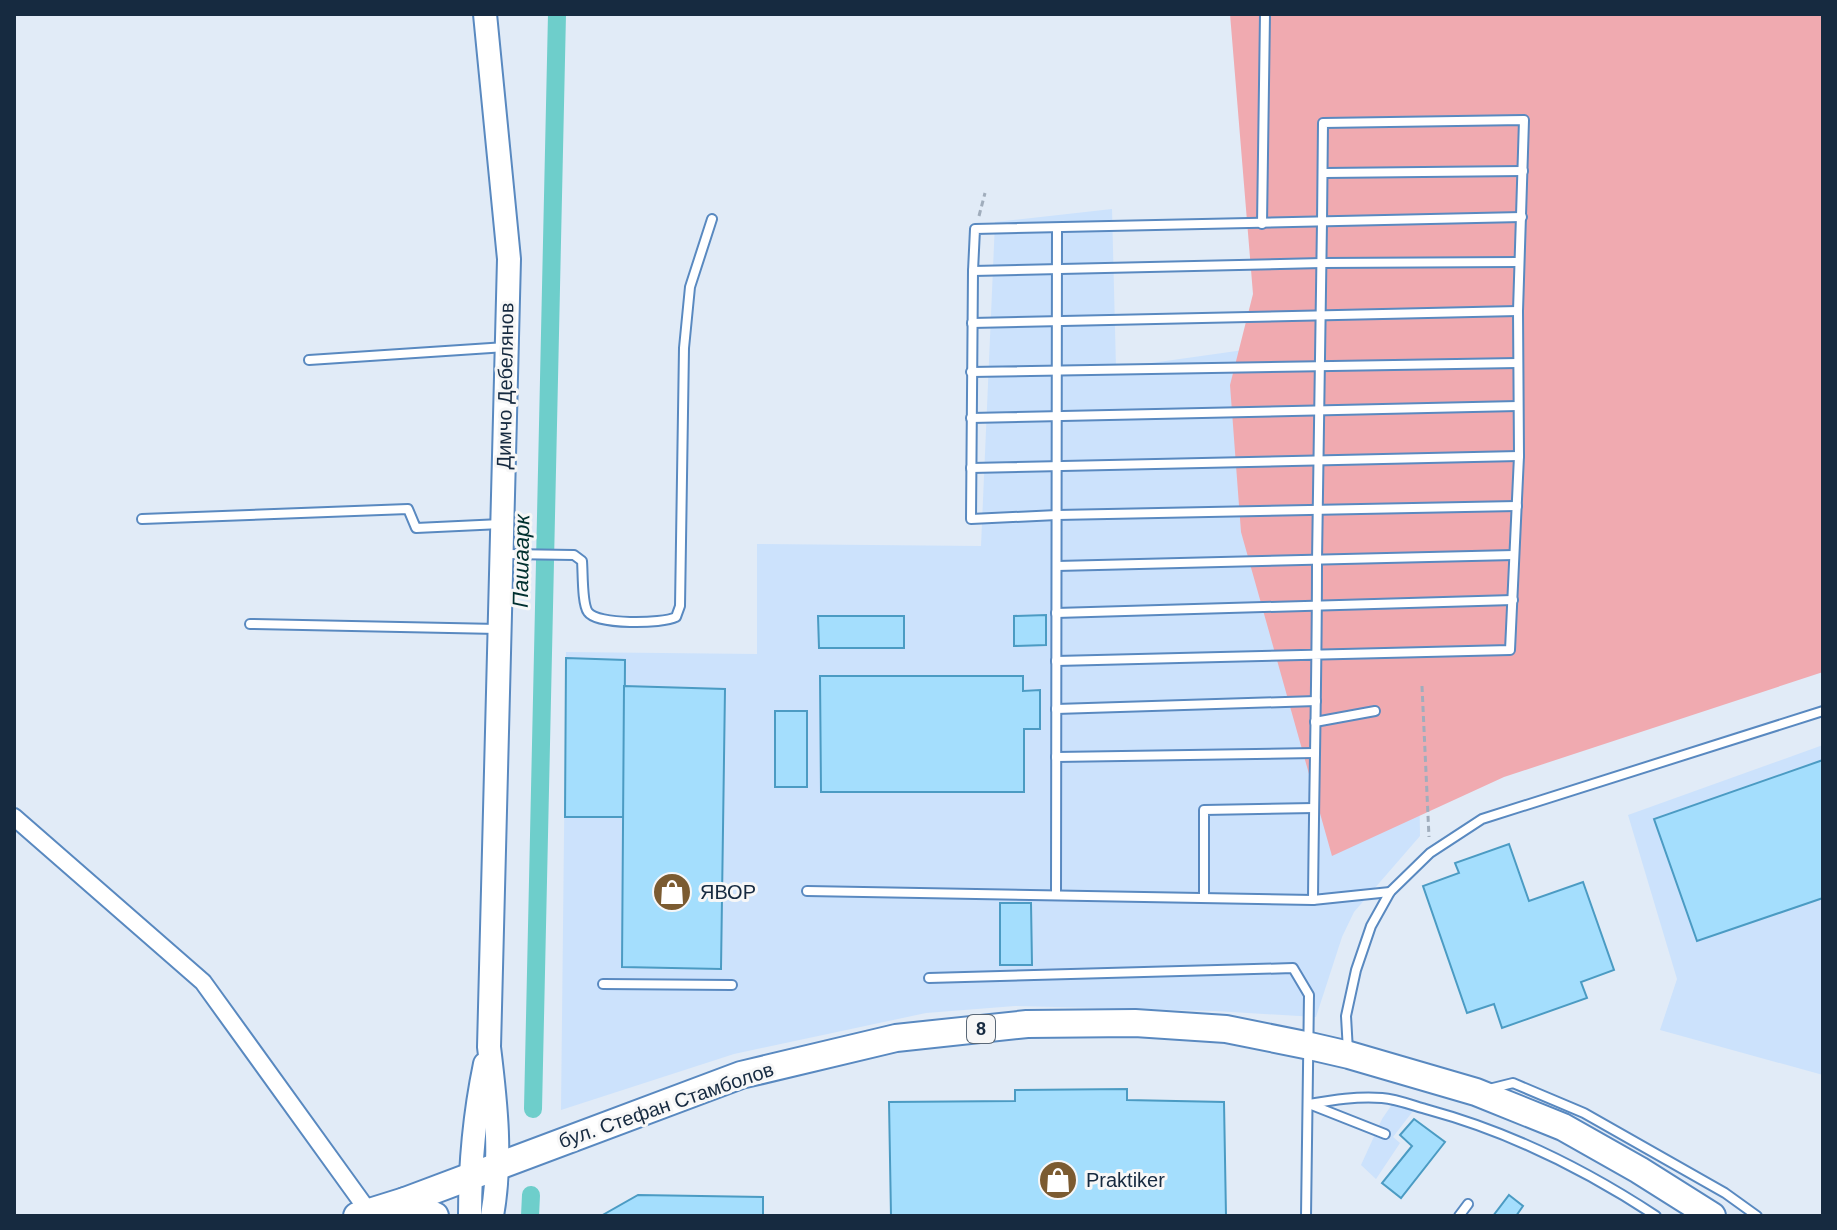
<svg xmlns="http://www.w3.org/2000/svg" width="1837" height="1230" viewBox="0 0 1837 1230" font-family="Helvetica,sans-serif">
<style>
.built{fill:#cce2fc}
.green{fill:#f0aab0}
.lines{fill:none;stroke-linecap:round;stroke-linejoin:round}
.canal{stroke:#6ececb;stroke-width:18}
.building{fill:#a4defd;stroke:#4b9bc3;stroke-width:2}
.service-casing{stroke:#5989c0;stroke-width:12}
.minor-casing{stroke:#5989c0;stroke-width:20}
.tertiary-casing{stroke:#5989c0;stroke-width:26}
.primary-casing{stroke:#5989c0;stroke-width:30}
.path{stroke:#a0adbc;stroke-width:3;stroke-dasharray:6 4;stroke-linecap:butt}
.service{stroke:#fff;stroke-width:8}
.minor{stroke:#fff;stroke-width:16}
.tertiary{stroke:#fff;stroke-width:22}
.primary{stroke:#fff;stroke-width:26}
.labels{text-anchor:middle;dominant-baseline:central;stroke-width:6;stroke-linejoin:round;paint-order:stroke}
.shield{fill:#f7f7f7;stroke:#5a6877;stroke-width:2}
.shield-label{font-size:18px;font-weight:bold;fill:#162a40}
.street-label{font-size:20px;fill:#162a40;stroke:#f7f7f7}
.poi-label{font-size:20px;fill:#162a40;stroke:#f7f7f7;text-anchor:start}
.water-label{font-size:22px;font-style:italic;fill:#00302f;stroke:#f7f7f7}
</style>
<rect width="100%" height="100%" fill="#e1ebf7"/>
<!-- built -->
<g class="built">
<path d="M1112 209 1116 368 1265 347 1418 701 1420 836 1354 912 1342 937 1316 1017 1215 1011 1015 1006 926 1013 734 1054 561 1110 566 652 757 654V544L981 546 995 222Z"/>
<path d="M1823 745V1075L1660 1030 1677 979 1628 815Z"/>
<path d="M1393 1103 1413 1111 1393 1137 1400 1143 1376 1179 1361 1165 1382 1119Z"/>
</g>
<!-- green -->
<path class="green" d="M1230 14H1823V672L1504 777 1332 856 1241 532 1230 385 1253 294Z"/>
<g class="lines">
<!-- canal -->
<g class="canal">
<path d="M533 1109 557 14"/>
<path d="M530 1216 531 1195"/>
</g>
</g>
<!-- building -->
<g class="building">
<path d="M1046 615V645L1014 646V616Z"/>
<path d="M818 616H904V648H819Z"/>
<path d="M566 658 625 660 624 817H565Z"/>
<path d="M820 676H1023V691L1040 690V729H1024V792H821Z"/>
<path d="M624 686 725 689 721 969 622 967Z"/>
<rect x="775" y="711" width="32" height="76"/>
<path d="M1823 760V898L1697 941 1654 819Z"/>
<path d="M1509 844 1529 901 1583 882 1614 970 1581 982 1587 998 1502 1028 1494 1004 1467 1013 1423 886 1459 873 1455 863Z"/>
<path d="M1000 903H1031L1032 965H1000Z"/>
<path d="M1127 1089V1100L1224 1102 1226 1216H891L889 1102 1015 1101V1090Z"/>
<path d="M1414 1119 1445 1142 1401 1198 1382 1183 1412 1146 1400 1135Z"/>
<path d="M638 1195 763 1197V1216H601Z"/>
<path d="M1509 1195 1523 1206 1516 1216H1493Z"/>
</g>
<g class="lines">
<!-- service casing -->
<g class="service-casing">
<g id="service">
<path d="M1324 173 1523 171"/>
<path d="M1262 224 1265 14"/>
<path d="M1519 262 1322 263 973 271 975 229 1522 217"/>
<path d="M973 271 971 519 1057 515 1517 506"/>
<path d="M972 323 1518 311"/>
<path d="M309 360 506 347"/>
<path d="M971 372 1518 363"/>
<path d="M971 418 1518 406"/>
<path d="M971 468 1519 456"/>
<path d="M142 519 408 509 416 528 501 524"/>
<path d="M502 554 574 555 582 561C583 573 582 604 588 612 597 625 662 624 676 617L680 606 684 348 690 287 712 219"/>
<path d="M1057 566 1514 555"/>
<path d="M1056 613 1513 600"/>
<path d="M250 624 498 629"/>
<path d="M1056 661 1510 650 1519 456 1518 311 1524 120 1323 123 1322 222 1317 561C1317 674 1314 787 1313 900"/>
<path d="M1056 709 1316 701"/>
<path d="M1315 722 1375 711"/>
<path d="M1056 757 1315 753"/>
<path d="M807 891 1313 900 1390 892"/>
<path d="M1056 895 1057 228"/>
<path d="M1204 898V810L1314 808"/>
<path d="M929 978 1293 968 1309 995 1306 1216"/>
<path d="M603 984 732 985"/>
<path d="M1348 1051 1346 1016 1356 970 1371 926 1390 892 1430 853 1482 819 1823 711"/>
<path d="M1489 1089 1513 1083 1584 1113 1725 1193 1757 1216"/>
<path d="M1309 1104C1333 1100 1357 1096 1382 1098 1397 1099 1414 1106 1429 1110 1510 1132 1586 1170 1656 1216"/>
<path d="M1309 1104 1385 1134"/>
<path d="M1459 1216 1468 1204"/>
</g>
</g>
<!-- minor casing -->
<g class="minor-casing">
<path id="minor" d="M14 817 203 982 369 1212"/>
</g>
<!-- tertiary casing -->
<g class="tertiary-casing">
<g id="tertiary">
<path d="M485 14 509 259 489 1047C496 1104 502 1159 492 1216"/>
<path d="M470 1216C470 1162 474 1117 485 1064"/>
</g>
</g>
<!-- primary casing -->
<g class="primary-casing">
<g id="primary">
<path d="M405 1201 435 1216"/>
<path d="M357 1216 405 1201 741 1075 896 1038 1027 1024 1135 1023 1226 1029 1310 1046 1349 1055 1476 1092 1563 1127 1639 1170 1712 1216"/>
</g>
</g>
<!-- path -->
<g class="path">
<path d="M979 216 985 193"/>
<path d="M1422 686 1429 837"/>
</g>
<!-- service -->
<use href="#service" class="service"/>
<!-- minor -->
<use href="#minor" class="minor"/>
<!-- tertiary -->
<use href="#tertiary" class="tertiary"/>
<!-- primary -->
<use href="#primary" class="primary"/>
</g>
<!-- icons -->
<defs>
<g id="shop-disc" transform="scale(2)"><circle r="9.5" fill="#7b5b31" stroke="#f7f7f7"/><path d="M-5-2.5h2.3a2.7 3.5 0 0 1 5.4 0H5L5.5 6h-11ZM-1.5-2.5h3a1.5 2.3 0 0 0-3 0Z" fill="#fff"/></g>
</defs>
<g fill-rule="evenodd">
<use href="#shop-disc" x="672" y="892"/>
<use href="#shop-disc" x="1058" y="1180"/>
</g>
<g class="labels">
<!-- shield labels -->
<rect class="shield" x="967" y="1015" width="28" height="28" rx="6"/>
<g class="shield-label">
<text x="981" y="1029">8</text>
</g>
<!-- street labels -->
<g class="street-label">
<text transform="translate(505 386) rotate(-89)">Димчо Дебелянов</text>
<text transform="translate(666 1105) rotate(-19)">бул. Стефан Стамболов</text>
</g>
<!-- poi labels -->
<g class="poi-label">
<text x="700" y="892">ЯВОР</text>
<text x="1086" y="1180">Praktiker</text>
</g>
<!-- water labels -->
<g class="water-label">
<text transform="translate(521 561) rotate(-89)">Пашаарк</text>
</g>
</g>
<!-- border -->
<rect width="1837" height="1230" fill="none" stroke="#162a40" stroke-width="32"/>
</svg>
